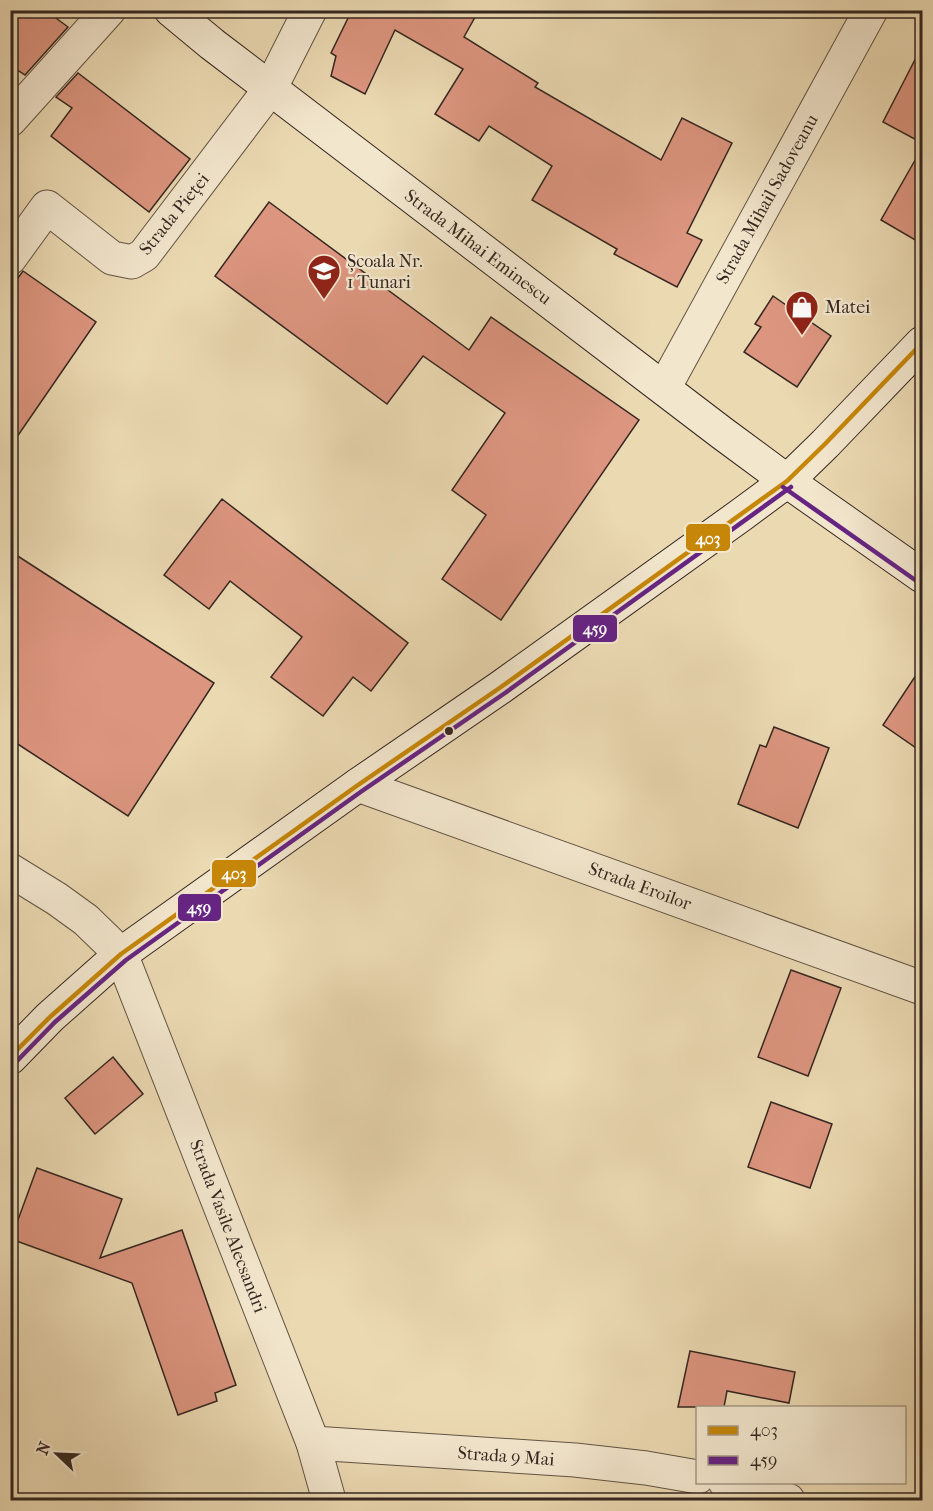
<svg xmlns="http://www.w3.org/2000/svg" width="933" height="1511" viewBox="0 0 933 1511" font-family="'IM FELL French Canon',serif">
<style>
.building{fill:#dc957f;stroke:#352720;stroke-width:1.5}
.lines{fill:none;stroke-linecap:round;stroke-linejoin:round}
.minor-casing{stroke:#625444;stroke-width:35}
.secondary-casing{stroke:#352720;stroke-width:35}
.minor{stroke:#f2e6cd;stroke-width:33}
.secondary{stroke:#f2e6cd;stroke-width:33}
.bus-1-casing{stroke:#f2e6cd;stroke-width:9}
.bus-2-casing{stroke:#f2e6cd;stroke-width:9}
.bus-1{stroke:#c68608;stroke-width:4.5}
.bus-2{stroke:#662483;stroke-width:4.5}
.bus-dot{fill:#352720;stroke:#f2e6cd;stroke-width:2}
.labels{text-anchor:middle;stroke-width:4.5;stroke-linejoin:round;paint-order:stroke}
.street-label{font-size:18px;fill:#352720;stroke:#f2e6cd}
.poi-label{font-size:18px;fill:#352720;stroke:#f2e6cd;text-anchor:start}
.line-badge{stroke:#f2e6cd;stroke-width:2}
.badge-label{font-size:16px;text-anchor:middle;font-weight:bold;fill:#fff}
</style>
<rect width="100%" height="100%" fill="#ebd9b2"/>
<filter id="stains"><feTurbulence type="fractalNoise" baseFrequency=".00333" numOctaves="4"/><feColorMatrix values="0 0 0 0 .2 0 0 0 0 .09 0 0 0 0 .02 0 0 0 .5 -.17"/></filter>
<radialGradient id="worn" r=".72"><stop offset=".6" stop-color="#630" stop-opacity="0"/><stop offset="1" stop-color="#630" stop-opacity=".3"/></radialGradient>
<!-- building -->
<g class="building">
<path d="M 10,10 L 45,10 L 68,27 L 25,75 L 10,65 Z"/>
<path d="M 352,10 L 479,10 L 464,37 L 538,83 L 535,87 L 661,160 L 682,118 L 732,143 L 687,233 L 702,240 L 677,287 L 614,254 L 617,249 L 532,200 L 552,166 L 489,126 L 479,141 L 435,114 L 463,69 L 395,30 L 365,94 L 331,76 L 336,56 L 331,53 Z"/>
<path d="M 922,46 L 922,143 L 883,122 Z"/>
<path d="M 78,73 L 190,159 L 149,212 L 51,136 L 72,108 L 56,97 Z"/>
<path d="M 922,148 L 922,244 L 881,220 Z"/>
<path d="M 269,202 L 469,350 L 491,317 L 639,420 L 501,620 L 442,579 L 486,515 L 452,490 L 505,413 L 423,356 L 387,404 L 215,276 Z"/>
<path d="M 23,271 L 96,322 L 10,447 L 10,289 Z"/>
<path d="M 773,296 L 831,336 L 797,387 L 744,352 L 761,327 L 755,324 Z"/>
<path d="M 222,499 L 408,643 L 371,691 L 353,677 L 323,716 L 271,677 L 302,637 L 230,581 L 209,609 L 164,575 Z"/>
<path d="M 10,551 L 214,683 L 128,816 L 10,739 Z"/>
<path d="M 922,666 L 922,752 L 883,725 Z"/>
<path d="M 774,727 L 829,748 L 798,828 L 738,804 L 760,745 L 766,747 Z"/>
<path d="M 791,970 L 841,988 L 808,1076 L 758,1057 Z"/>
<path d="M 113,1057 L 143,1094 L 95,1134 L 65,1098 Z"/>
<path d="M 771,1102 L 832,1124 L 810,1188 L 748,1167 Z"/>
<path d="M 37,1168 L 122,1199 L 100,1258 L 182,1230 L 236,1385 L 215,1393 L 217,1401 L 178,1415 L 132,1283 L 11,1239 Z"/>
<path d="M 690,1351 L 795,1372 L 789,1403 L 727,1391 L 724,1407 L 678,1407 Z"/>
</g>
<g class="lines">
<defs>
<g id="minor">
<path d="M 10,120 L 109,10"/>
<path d="M 10,258 L 47,207 L 112,258 L 132,262 L 144,255 L 270,89 L 310,10"/>
<path d="M 664,388 L 871,10"/>
<path d="M 358,785 L 922,988"/>
<path d="M 10,870 L 57,899 L 86,920 L 121,954 L 313,1443 L 329,1500"/>
<path d="M 313,1443 L 575,1460 L 646,1468 L 698,1477"/>
<path d="M 725,1482 L 788,1500"/>
</g>
<g id="secondary">
<path d="M 171,10 L 212,44 L 722,433 L 787,481 L 922,576"/>
<path d="M 10,1058 L 50,1017 L 121,954 L 358,785 L 501,687 L 741,515 L 787,481 L 825,444 L 922,343"/>
</g>
</defs>
<!-- minor casing -->
<use href="#minor" class="minor-casing"/>
<!-- secondary casing -->
<use href="#secondary" class="secondary-casing"/>
<!-- minor -->
<use href="#minor" class="minor"/>
<!-- secondary -->
<use href="#secondary" class="secondary"/>
<defs>
<path id="bus-1" d="M 10,1057 L 50,1017 L 121,954 L 358,785 L 501,687 L 787,481 L 825,444 L 922,343"/>
<g id="bus-2">
<path d="M 783,487 L 918,582"/>
<path d="M 15,1063 L 55,1022 L 126,960 L 362,791 L 505,693 L 791,487"/>
</g>
</defs>
<!-- bus-1 casing -->
<use href="#bus-1" class="bus-1-casing"/>
<!-- bus-2 casing -->
<use href="#bus-2" class="bus-2-casing"/>
<!-- bus-1 -->
<use href="#bus-1" class="bus-1"/>
<!-- bus-2 -->
<use href="#bus-2" class="bus-2"/>
</g>
<!-- icons -->
<defs>
<symbol id="school-pin" viewBox="-11 -11 22 30"><path d="M0 17L-7.5 6A9.5 9.5 0 1 1 7.5 6Z" fill="#8f2418" stroke="#f2e6cd"/><path d="M0-5L7-2L0 1L-7-2ZM-4 1L0 2.5L4 1V4Q0 6-4 4Z" fill="#fff"/></symbol>
<symbol id="shop-pin" viewBox="-11 -11 22 30"><path d="M0 17L-7.5 6A9.5 9.5 0 1 1 7.5 6Z" fill="#8f2418" stroke="#f2e6cd"/><path d="M-5-2.5h2.3a2.7 3.5 0 0 1 5.4 0H5L5.5 6h-11ZM-1.5-2.5h3a1.5 2.3 0 0 0-3 0Z" fill="#fff"/></symbol>
</defs>
<g fill-rule="evenodd">
<use href="#school-pin" x="305" y="252" width="38" height="52"/>
<use href="#shop-pin" x="783" y="288" width="38" height="52"/>
</g>
<!-- markers -->
<circle class="bus-dot" cx="449" cy="731" r="5"/>
<g class="labels">
<!-- street labels -->
<g class="street-label">
<text transform="translate(767 199) rotate(-61)" y="6">Strada Mihail Sadoveanu</text>
<text transform="translate(174 214) rotate(-51)" y="6">Strada Pieței</text>
<text transform="translate(478 247) rotate(37)" y="6">Strada Mihai Eminescu</text>
<text transform="translate(640 886) rotate(20)" y="6">Strada Eroilor</text>
<text transform="translate(228 1226) rotate(69)" y="6">Strada Vasile Alecsandri</text>
<text transform="translate(506 1456) rotate(4)" y="6">Strada 9 Mai</text>
</g>
<!-- poi labels -->
<g class="poi-label">
<text x="347" y="267">Școala Nr.<tspan x="347" dy="21">1 Tunari</tspan></text>
<text x="825" y="313">Matei</text>
</g>
</g>
<g class="line-badge">
<rect x="685" y="523" width="46" height="29" rx="6" fill="#c68608"/>
<rect x="572" y="614" width="46" height="29" rx="6" fill="#662483"/>
<rect x="211" y="859" width="46" height="29" rx="6" fill="#c68608"/>
<rect x="177" y="893" width="45" height="29" rx="6" fill="#662483"/>
</g>
<g class="badge-label">
<text x="708" y="544">403</text>
<text x="595" y="634">459</text>
<text x="234" y="879">403</text>
<text x="199" y="913">459</text>
</g>
<!-- margin -->
<rect width="933" height="1511" fill="none" stroke="#ebd9b2" stroke-width="36"/>
<rect x="12" y="12" width="909" height="1487" fill="none" stroke="#352720" stroke-width="3"/>
<rect x="18" y="18" width="897" height="1475" fill="none" stroke="#352720" stroke-width="1.5"/>
<!-- legend -->
<rect x="696" y="1406" width="210" height="78" fill="#f2e6cd" stroke="#a69a88" stroke-width="1.5"/>
<rect x="708" y="1426" width="30" height="9" fill="#c68608" stroke="#a69a88" stroke-width="1.5"/>
<text x="750" y="1436" font-size="18" fill="#352720">403</text>
<rect x="708" y="1456" width="30" height="9" fill="#662483" stroke="#a69a88" stroke-width="1.5"/>
<text x="750" y="1466" font-size="18" fill="#352720">459</text>
<!-- north arrow -->
<g transform="translate(57 1454) rotate(293)" stroke="#f2e6cd" stroke-width="4.5" paint-order="stroke">
<path d="M0-4.5L10 22L0 15L-10 22Z" fill="#352720"/>
<text y="-9" font-size="16" font-weight="bold" text-anchor="middle" fill="#352720">N</text>
</g>
<rect width="100%" height="100%" filter="url(#stains)"/>
<rect width="100%" height="100%" fill="url(#worn)"/>
</svg>
